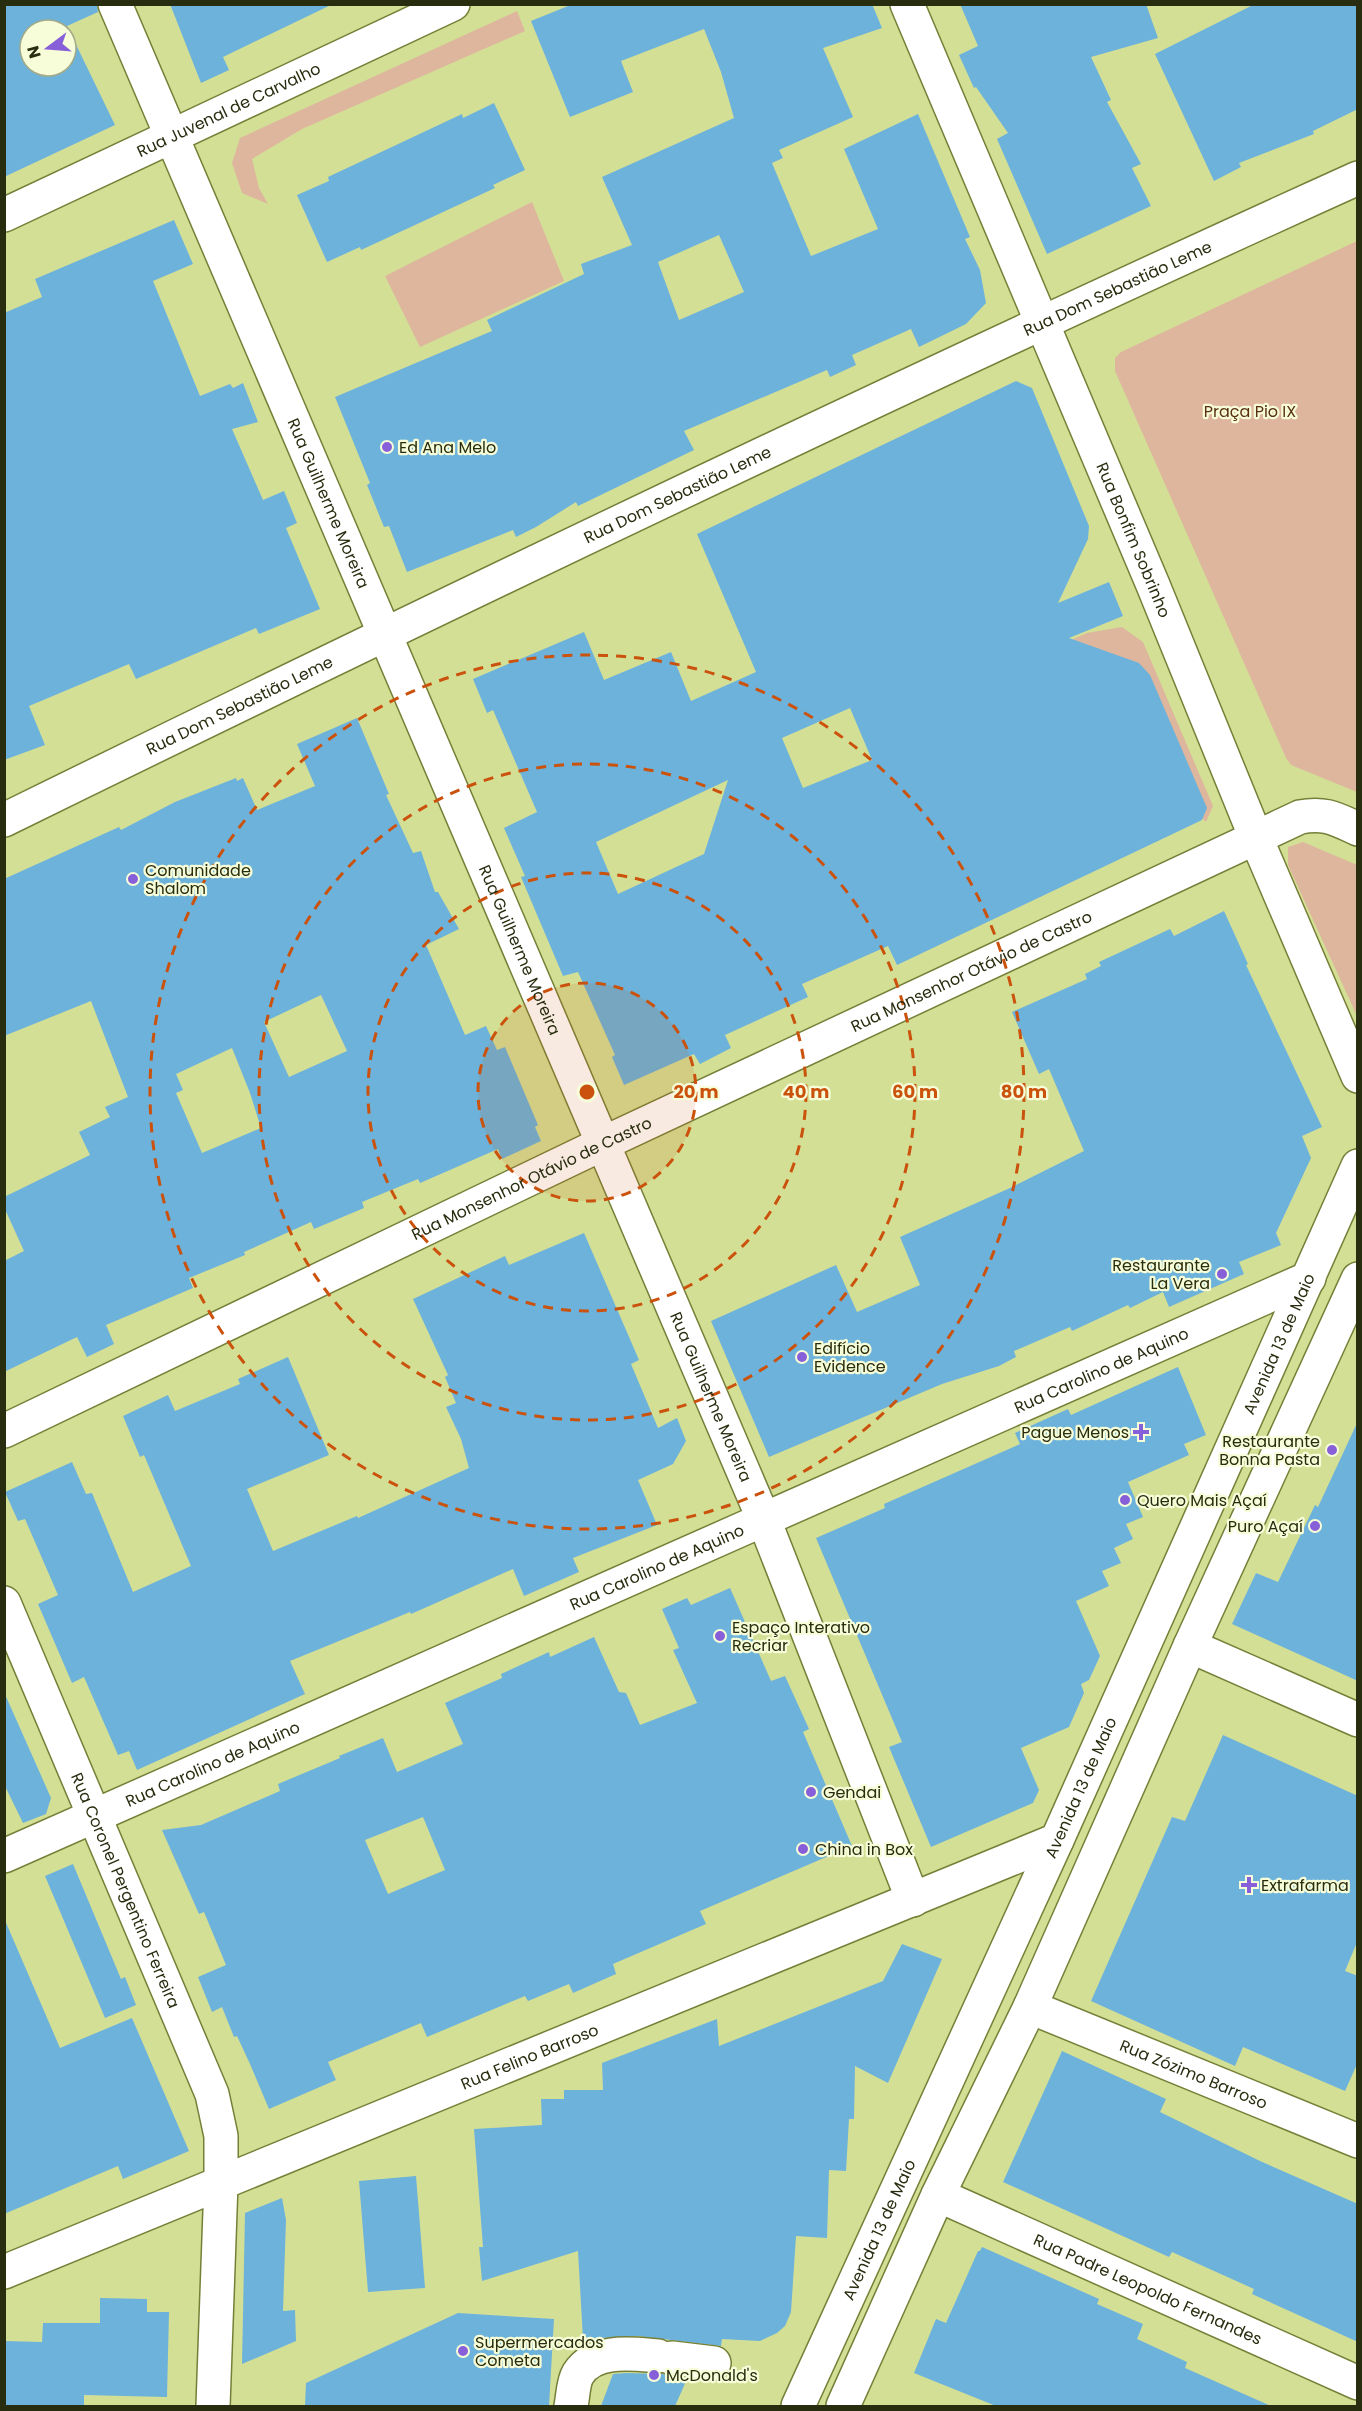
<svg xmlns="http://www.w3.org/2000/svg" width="1362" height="2411" viewBox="0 0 1362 2411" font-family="Poppins,sans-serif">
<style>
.green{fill:#ddb69d}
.building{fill:#6cb2db;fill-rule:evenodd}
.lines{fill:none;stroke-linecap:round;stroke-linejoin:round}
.minor-casing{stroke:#767f37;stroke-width:36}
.major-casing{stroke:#767f37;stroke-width:36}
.minor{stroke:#fff;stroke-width:33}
.major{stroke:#fff;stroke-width:33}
.ring{fill:none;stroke:#cb520c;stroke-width:3;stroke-dasharray:10 8}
.poi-dot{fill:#875fd9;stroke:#f6fdd8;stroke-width:2}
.labels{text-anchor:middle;stroke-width:4.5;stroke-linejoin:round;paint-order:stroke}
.street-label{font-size:16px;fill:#292d0f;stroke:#f6fdd8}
.park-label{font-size:16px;fill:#593111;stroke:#f6fdd8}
.poi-label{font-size:16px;fill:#292d0f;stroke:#f6fdd8;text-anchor:start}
.centre{fill:#cb520c;stroke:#f6fdd8;stroke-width:3}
.ring-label{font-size:18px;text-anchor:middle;font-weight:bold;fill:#cb520c;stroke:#f6fdd8;stroke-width:4.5;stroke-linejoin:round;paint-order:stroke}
</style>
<rect width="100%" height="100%" fill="#d4df96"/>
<!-- green -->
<g class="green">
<path d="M 517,11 L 525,31 L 302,129 L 252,159 L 259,188 L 268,204 L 242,193 L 232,163 L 240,138 Z"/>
<path d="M 532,202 L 564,281 L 420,347 L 385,276 Z"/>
<path d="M 1357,241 L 1357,792 L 1291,765 L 1286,758 L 1115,371 L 1115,358 L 1121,352 Z"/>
<path d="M 1122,627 L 1143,642 L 1213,806 L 1206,822 L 1168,783 L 1007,668 L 1087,633 Z"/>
<path d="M 1303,842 L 1357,865 L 1357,1016 L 1288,865 L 1288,847 Z"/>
</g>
<!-- building -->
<g class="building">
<path d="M 4,4 L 97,4 L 98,12 L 67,26 L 115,125 L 4,177 ZM 30,30 L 66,30 L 66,66 L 30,66 Z"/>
<path d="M 170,4 L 333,4 L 223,57 L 229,70 L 201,83 Z"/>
<path d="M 573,4 L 872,4 L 882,28 L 823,48 L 853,117 L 779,150 L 783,158 L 772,163 L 811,256 L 878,229 L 844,149 L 918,114 L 970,237 L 965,239 L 980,270 L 986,303 L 966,324 L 919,347 L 911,329 L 852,355 L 856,365 L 830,377 L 827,370 L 684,431 L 694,450 L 578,506 L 576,502 L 536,527 L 516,537 L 513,530 L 407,572 L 389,526 L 384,527 L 367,485 L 370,483 L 335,397 L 492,331 L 487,320 L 584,274 L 581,264 L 632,245 L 602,177 L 734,118 L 721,72 L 704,29 L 621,61 L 633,92 L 570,117 L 531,21 ZM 719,235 L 744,292 L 679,320 L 658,262 Z"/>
<path d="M 960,4 L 1146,4 L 1158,38 L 1091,57 L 1111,100 L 1107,102 L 1141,164 L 1132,168 L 1151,206 L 1047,254 L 997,139 L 1008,133 L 976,87 L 974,88 L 959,55 L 978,46 Z"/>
<path d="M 1255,4 L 1358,4 L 1358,109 L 1313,131 L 1314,134 L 1239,163 L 1241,167 L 1214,181 L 1155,54 Z"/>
<path d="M 494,103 L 525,170 L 493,185 L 495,188 L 361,250 L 360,247 L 327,262 L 297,195 L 329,181 L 328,177 L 462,114 L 463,118 Z"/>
<path d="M 174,220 L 193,264 L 153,281 L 200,396 L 230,384 L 233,388 L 243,383 L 258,422 L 232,429 L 263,500 L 284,491 L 297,523 L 286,528 L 320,609 L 259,634 L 256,628 L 136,679 L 129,664 L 29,706 L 45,745 L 4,760 L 4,313 L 42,297 L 35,279 Z"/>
<path d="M 1016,381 L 1032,388 L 1089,526 L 1088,539 L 1058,603 L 1109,582 L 1123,616 L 1069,638 L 1139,663 L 1150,675 L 1207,808 L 1202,820 L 897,965 L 888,946 L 802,984 L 808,997 L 725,1035 L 731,1048 L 700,1064 L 694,1054 L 624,1085 L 612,1057 L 615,1055 L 578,972 L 563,976 L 521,877 L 525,876 L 504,828 L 537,812 L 493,710 L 487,713 L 473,679 L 584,632 L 604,680 L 671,652 L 691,701 L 756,672 L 697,534 ZM 850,708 L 872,760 L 803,788 L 782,738 ZM 728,780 L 704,854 L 618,894 L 596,842 Z"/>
<path d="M 357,718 L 389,794 L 386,795 L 413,853 L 421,851 L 435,892 L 438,892 L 459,929 L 426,945 L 465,1035 L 486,1026 L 497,1050 L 505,1047 L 538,1125 L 535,1127 L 541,1141 L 502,1159 L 498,1149 L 420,1183 L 418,1179 L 362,1202 L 364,1208 L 314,1229 L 311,1222 L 244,1252 L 245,1255 L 189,1278 L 193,1288 L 106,1325 L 114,1344 L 87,1357 L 77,1337 L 4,1372 L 4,1261 L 24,1251 L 4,1207 L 4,1197 L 90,1155 L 79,1132 L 110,1117 L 105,1107 L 128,1097 L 91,1001 L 4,1036 L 4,879 L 119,827 L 121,830 L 175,802 L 236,778 L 237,781 L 243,778 L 257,810 L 315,786 L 297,744 ZM 321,995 L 347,1051 L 289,1077 L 264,1022 ZM 232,1048 L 250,1093 L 261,1128 L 202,1153 L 176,1093 L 183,1090 L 176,1074 Z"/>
<path d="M 1224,911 L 1248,964 L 1246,965 L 1322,1127 L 1302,1136 L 1311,1158 L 1276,1233 L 1281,1245 L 1239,1262 L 1244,1274 L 1169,1307 L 1163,1292 L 1130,1308 L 1128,1305 L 1072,1331 L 1070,1327 L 1014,1351 L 1016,1357 L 999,1366 L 942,1384 L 769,1457 L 711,1321 L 836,1265 L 857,1312 L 920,1285 L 900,1237 L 1010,1188 L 1084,1151 L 1049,1069 L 1039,1074 L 1012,1012 L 1087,979 L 1085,974 L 1101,966 L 1099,962 L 1170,929 L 1174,936 Z"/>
<path d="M 584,1233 L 639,1360 L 631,1364 L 658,1428 L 677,1418 L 686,1441 L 673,1464 L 638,1480 L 657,1525 L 573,1558 L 579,1572 L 524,1596 L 513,1569 L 411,1614 L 410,1612 L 290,1661 L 305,1694 L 137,1770 L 129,1751 L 118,1755 L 84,1677 L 72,1683 L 38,1604 L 58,1595 L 25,1519 L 18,1521 L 5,1492 L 72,1462 L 86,1494 L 92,1493 L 133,1592 L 191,1566 L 144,1455 L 140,1457 L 123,1416 L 168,1395 L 175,1411 L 240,1384 L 238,1379 L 288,1357 L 329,1455 L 247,1489 L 273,1551 L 357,1516 L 358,1518 L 469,1468 L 461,1439 L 446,1407 L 456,1403 L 445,1377 L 448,1375 L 413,1299 L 505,1256 L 509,1265 Z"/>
<path d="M 1178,1367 L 1206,1435 L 1184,1444 L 1189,1455 L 1128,1482 L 1143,1517 L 1126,1524 L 1133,1539 L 1114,1548 L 1121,1563 L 1102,1571 L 1109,1586 L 1076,1601 L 1100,1656 L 1089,1680 L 1081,1684 L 1084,1693 L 1069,1727 L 1021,1748 L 1039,1790 L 1033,1803 L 931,1847 L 889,1747 L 902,1742 L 816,1538 L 885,1508 L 884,1504 L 1020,1444 L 1015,1433 L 1068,1409 L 1071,1415 Z"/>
<path d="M 1358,1421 L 1358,1681 L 1232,1624 L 1256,1573 L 1278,1582 L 1315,1505 L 1318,1507 Z"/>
<path d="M 730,1588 L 771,1681 L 785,1676 L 809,1729 L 803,1732 L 852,1846 L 700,1911 L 706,1924 L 613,1964 L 616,1974 L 573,1993 L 569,1984 L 528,2001 L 525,1996 L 427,2037 L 421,2023 L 328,2062 L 336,2080 L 269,2109 L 250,2064 L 237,2036 L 234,2037 L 222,2007 L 212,2012 L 198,1977 L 226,1965 L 204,1912 L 199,1914 L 162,1830 L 201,1825 L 280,1791 L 278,1784 L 340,1758 L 339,1756 L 383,1738 L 397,1772 L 463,1744 L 445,1703 L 502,1678 L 501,1674 L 549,1652 L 550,1657 L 594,1637 L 619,1692 L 626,1693 L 640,1725 L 697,1703 L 673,1650 L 679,1648 L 662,1609 L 687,1598 L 691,1605 ZM 423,1817 L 445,1870 L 388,1894 L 365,1840 Z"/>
<path d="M 4,1692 L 51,1798 L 46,1814 L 23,1823 L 4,1784 Z"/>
<path d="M 1223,1735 L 1358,1796 L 1358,1940 L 1345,1971 L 1358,1976 L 1358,2062 L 1345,2091 L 1243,2047 L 1235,2066 L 1091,2001 L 1172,1817 L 1185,1821 Z"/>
<path d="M 73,1864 L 121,1979 L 125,1977 L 136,2005 L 105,2018 L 45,1876 Z"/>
<path d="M 4,1918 L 60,2048 L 132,2018 L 189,2151 L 123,2179 L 118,2166 L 4,2214 Z"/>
<path d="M 902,1944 L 942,1959 L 888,2083 L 855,2066 L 854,2119 L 849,2119 L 846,2171 L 829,2170 L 827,2238 L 796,2236 L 791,2312 L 785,2326 L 777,2333 L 760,2341 L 722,2339 L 721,2346 L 638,2336 L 583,2339 L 578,2251 L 482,2281 L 479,2247 L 483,2247 L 474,2129 L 542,2125 L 541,2099 L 564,2099 L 564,2090 L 603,2090 L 602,2063 L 717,2019 L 719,2046 L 883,1981 Z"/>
<path d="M 1062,2051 L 1166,2099 L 1160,2112 L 1260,2161 L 1358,2204 L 1358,2342 L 1252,2294 L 1254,2289 L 1172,2252 L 1169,2257 L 1003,2182 Z"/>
<path d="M 416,2176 L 425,2288 L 368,2292 L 359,2181 Z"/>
<path d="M 282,2198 L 286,2220 L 283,2311 L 295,2310 L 296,2341 L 242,2364 L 245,2213 Z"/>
<path d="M 982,2247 L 1099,2299 L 1097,2304 L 1143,2324 L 1137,2339 L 1187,2362 L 1185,2368 L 1271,2406 L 996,2406 L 914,2373 L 936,2319 L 946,2323 L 978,2251 L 980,2251 Z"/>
<path d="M 100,2298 L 147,2299 L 147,2312 L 169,2312 L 167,2397 L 84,2395 L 84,2406 L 4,2406 L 4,2341 L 42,2342 L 43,2323 L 100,2323 Z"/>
<path d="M 458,2313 L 554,2319 L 549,2406 L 305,2406 L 306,2383 Z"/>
<path d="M 626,2373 L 662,2374 L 687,2379 L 675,2406 L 601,2406 L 613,2374 Z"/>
</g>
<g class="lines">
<defs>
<g id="minor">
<path id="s1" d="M 115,4 L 764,1520 L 913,1900"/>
<path id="s2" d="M 907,4 L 1153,585 L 1256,838 L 1358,1076"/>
<path id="s3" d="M 4,215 L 453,4"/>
<path id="s4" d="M 4,820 C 452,600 903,384 1358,178"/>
<path id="s5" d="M 4,1431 L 602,1144 L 1300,817 C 1325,812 1336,819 1358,829"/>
<path id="s6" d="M 4,1603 L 212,2094 L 221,2136 L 221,2183 L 213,2406"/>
<path d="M 1190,1646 L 1358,1720"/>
<path id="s7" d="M 4,1856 L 1309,1278"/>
<path id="s8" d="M 1030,2007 L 1358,2141"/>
<path id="s9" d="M 938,2195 L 1358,2383"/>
<path id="s10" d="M 4,2272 L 1057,1840"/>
<path d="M 672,2358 L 714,2363"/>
<path d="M 571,2406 C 573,2397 573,2382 578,2374 C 594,2348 633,2354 658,2356"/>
</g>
<g id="major">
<path id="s11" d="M 798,2406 L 1057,1840 L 1358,1166"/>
<path d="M 843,2406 L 938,2195 L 1030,2007 L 1190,1646 L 1358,1279"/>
</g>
</defs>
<!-- minor casing -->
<use href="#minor" class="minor-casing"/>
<!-- major casing -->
<use href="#major" class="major-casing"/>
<!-- minor -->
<use href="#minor" class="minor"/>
<!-- major -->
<use href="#major" class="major"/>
</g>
<!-- distance rings -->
<circle cx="587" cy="1092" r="109" fill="#cb520c" fill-opacity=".12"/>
<g class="ring">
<circle cx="587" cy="1092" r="109"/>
<circle cx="587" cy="1092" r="219"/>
<circle cx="587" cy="1092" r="328"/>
<circle cx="587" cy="1092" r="437"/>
</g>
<!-- markers -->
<g class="poi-dot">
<circle cx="387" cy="447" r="6"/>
<circle cx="133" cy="879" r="6"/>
<circle cx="1222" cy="1274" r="6"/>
<circle cx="802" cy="1357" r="6"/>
<path d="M1138 1423h6v6h6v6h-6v6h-6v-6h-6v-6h6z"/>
<circle cx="1332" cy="1450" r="6"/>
<circle cx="1125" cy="1500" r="6"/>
<circle cx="1315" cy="1526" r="6"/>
<circle cx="720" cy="1636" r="6"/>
<circle cx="811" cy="1792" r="6"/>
<circle cx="803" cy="1849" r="6"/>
<path d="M1246 1876h6v6h6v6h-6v6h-6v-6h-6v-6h6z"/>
<circle cx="463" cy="2351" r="6"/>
<circle cx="654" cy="2375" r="6"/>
</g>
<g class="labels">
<!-- street labels -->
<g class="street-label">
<text dy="6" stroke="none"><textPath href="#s3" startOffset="248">Rua Juvenal de Carvalho</textPath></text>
<text dy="6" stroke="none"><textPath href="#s4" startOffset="1234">Rua Dom Sebastião Leme</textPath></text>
<text dy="6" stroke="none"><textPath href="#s4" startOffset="748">Rua Dom Sebastião Leme</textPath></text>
<text dy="6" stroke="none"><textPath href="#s1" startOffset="543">Rua Guilherme Moreira</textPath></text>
<text dy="6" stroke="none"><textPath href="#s2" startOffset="582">Rua Bonfim Sobrinho</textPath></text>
<text dy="6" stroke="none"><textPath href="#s4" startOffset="262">Rua Dom Sebastião Leme</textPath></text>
<text dy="6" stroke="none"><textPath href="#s1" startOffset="1029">Rua Guilherme Moreira</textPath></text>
<text dy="6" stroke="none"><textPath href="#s5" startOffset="1071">Rua Monsenhor Otávio de Castro</textPath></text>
<text dy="6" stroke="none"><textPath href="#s5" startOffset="585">Rua Monsenhor Otávio de Castro</textPath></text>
<text dy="6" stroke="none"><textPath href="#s11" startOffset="1166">Avenida 13 de Maio</textPath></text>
<text dy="6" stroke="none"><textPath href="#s7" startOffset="1200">Rua Carolino de Aquino</textPath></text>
<text dy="6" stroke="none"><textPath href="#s1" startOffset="1515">Rua Guilherme Moreira</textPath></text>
<text dy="6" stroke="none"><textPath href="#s7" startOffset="714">Rua Carolino de Aquino</textPath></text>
<text dy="6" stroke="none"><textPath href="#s7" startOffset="228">Rua Carolino de Aquino</textPath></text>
<text dy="6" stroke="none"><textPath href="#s11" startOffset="680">Avenida 13 de Maio</textPath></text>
<text dy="6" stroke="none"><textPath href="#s6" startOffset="312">Rua Coronel Pergentino Ferreira</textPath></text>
<text dy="6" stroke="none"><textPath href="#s10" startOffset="568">Rua Felino Barroso</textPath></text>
<text dy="6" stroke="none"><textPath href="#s8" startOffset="177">Rua Zózimo Barroso</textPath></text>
<text dy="6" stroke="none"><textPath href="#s11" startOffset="194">Avenida 13 de Maio</textPath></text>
<text dy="6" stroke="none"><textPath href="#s9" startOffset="230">Rua Padre Leopoldo Fernandes</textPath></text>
</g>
<!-- park labels -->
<g class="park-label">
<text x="1250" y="417">Praça Pio IX</text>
</g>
<!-- poi labels -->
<g class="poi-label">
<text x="399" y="453">Ed Ana Melo</text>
<text x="145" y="876">Comunidade<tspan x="145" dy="18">Shalom</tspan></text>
<text x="1210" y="1271" text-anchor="end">Restaurante<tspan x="1210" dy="18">La Vera</tspan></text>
<text x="814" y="1354">Edifício<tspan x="814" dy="18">Evidence</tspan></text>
<text x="1129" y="1438" text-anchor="end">Pague Menos</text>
<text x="1320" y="1447" text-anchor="end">Restaurante<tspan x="1320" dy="18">Bonna Pasta</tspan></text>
<text x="1137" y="1506">Quero Mais Açaí</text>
<text x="1303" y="1532" text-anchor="end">Puro Açaí</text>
<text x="732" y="1633">Espaço Interativo<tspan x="732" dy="18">Recriar</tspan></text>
<text x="823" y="1798">Gendai</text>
<text x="815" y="1855">China in Box</text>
<text x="1261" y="1891">Extrafarma</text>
<text x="475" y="2348">Supermercados<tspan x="475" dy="18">Cometa</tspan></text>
<text x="666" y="2381">McDonald's</text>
</g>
</g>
<circle cx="587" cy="1092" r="9" class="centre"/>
<g class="ring-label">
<text x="696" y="1098">20 m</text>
<text x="806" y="1098">40 m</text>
<text x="915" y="1098">60 m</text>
<text x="1024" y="1098">80 m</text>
</g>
<!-- border -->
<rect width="1362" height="2411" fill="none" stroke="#292d0f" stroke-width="12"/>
<!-- north arrow -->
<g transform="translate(48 48) rotate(254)"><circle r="28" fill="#f6fdd8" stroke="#a4aa88" stroke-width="1.5"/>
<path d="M0-4.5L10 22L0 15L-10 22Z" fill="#875fd9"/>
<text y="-9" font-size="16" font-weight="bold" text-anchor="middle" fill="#292d0f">N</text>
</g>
</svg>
